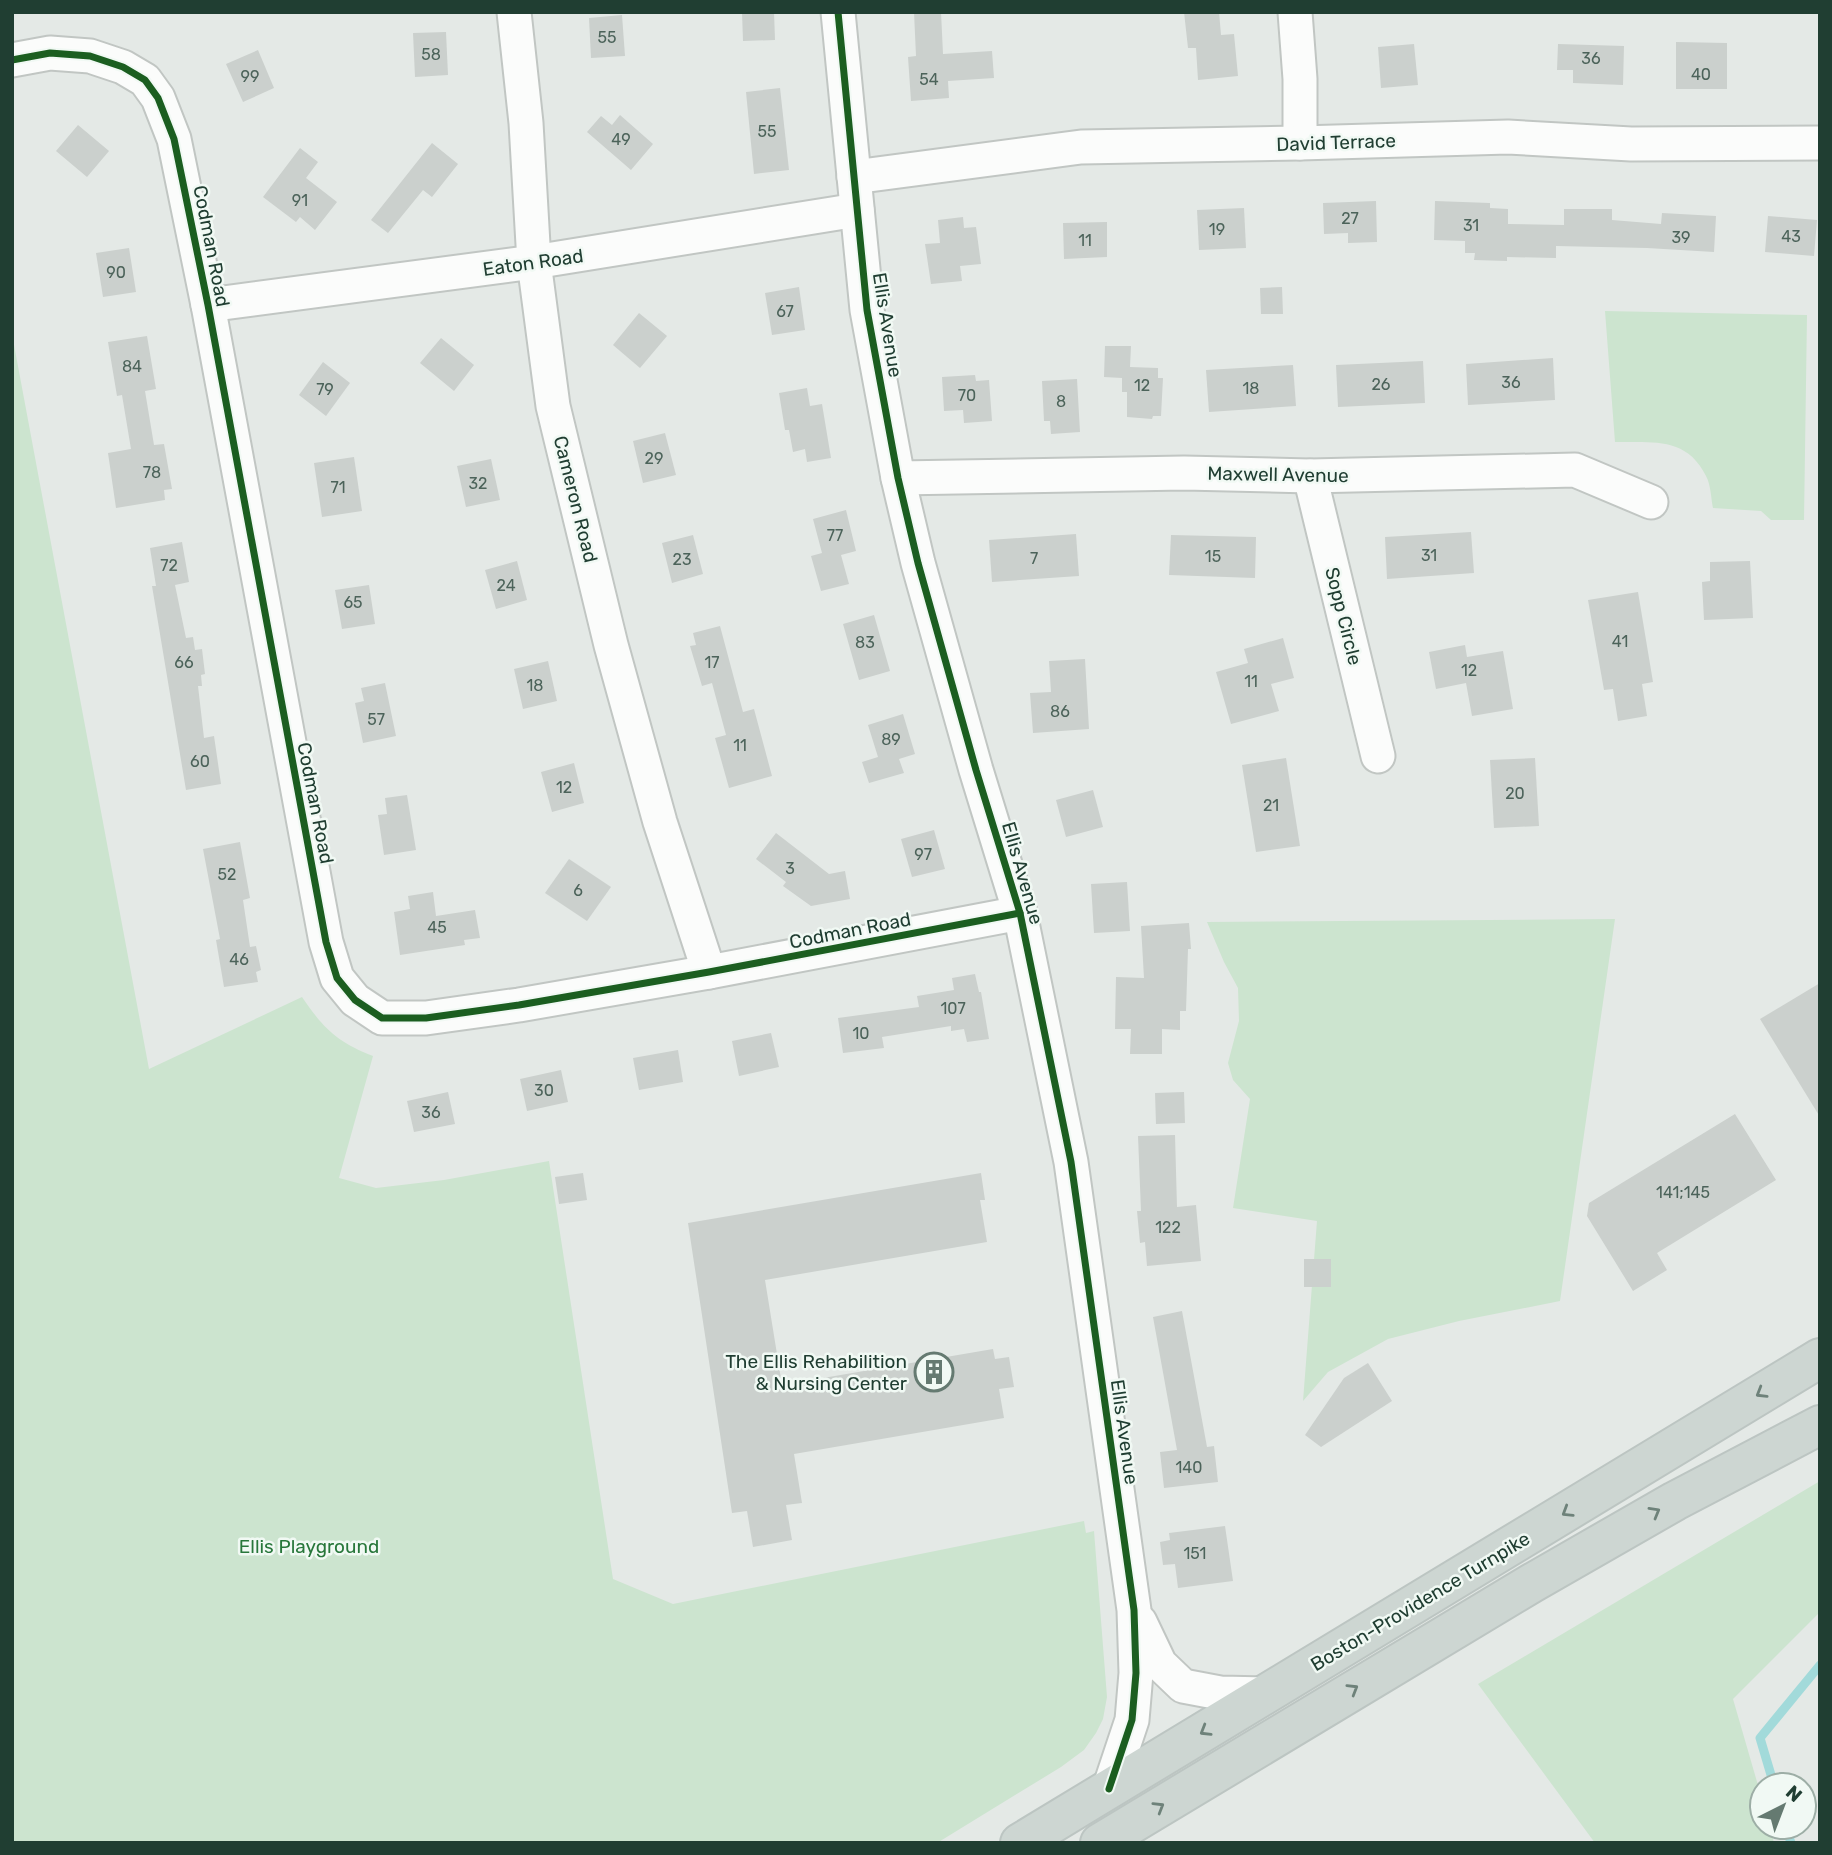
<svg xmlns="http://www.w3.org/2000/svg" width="1832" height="1855" viewBox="0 0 1832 1855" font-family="Rubik,sans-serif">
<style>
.green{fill:#cce4cf}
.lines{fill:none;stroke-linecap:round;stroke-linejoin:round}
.stream{stroke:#a2dada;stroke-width:9}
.building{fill:#cbd0cd}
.street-casing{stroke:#c1c6c3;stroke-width:37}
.primary-casing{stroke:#bcc5c2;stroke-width:42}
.street{stroke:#fbfcfb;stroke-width:33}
.primary{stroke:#cdd6d2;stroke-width:38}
.cycleway-casing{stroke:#f1f9f4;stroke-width:11}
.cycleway{stroke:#1b5e20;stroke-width:7}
.oneway{stroke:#6e827a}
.labels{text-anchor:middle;stroke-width:5;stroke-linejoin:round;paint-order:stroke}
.number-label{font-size:16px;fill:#4c635a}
.street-label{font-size:19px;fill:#203e32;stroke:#f1f9f4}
.poi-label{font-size:19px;fill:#203e32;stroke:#f1f9f4;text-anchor:end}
.park-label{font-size:19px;fill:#28773b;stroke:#f1f9f4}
</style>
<rect width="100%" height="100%" fill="#e4e9e6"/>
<!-- green -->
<g class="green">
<path d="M 1605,311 L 1807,315 L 1804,520 L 1771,520 L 1761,511 L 1713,508 C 1711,499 1711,485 1706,476 C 1686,436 1652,443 1615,442 Z"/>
<path d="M 12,334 L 149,1069 L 302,997 C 323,1028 337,1042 373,1056 L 339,1178 L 376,1188 L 444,1180 L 549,1161 L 613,1579 L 673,1604 L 1084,1521 L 1086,1533 L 1094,1531 L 1107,1697 L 1103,1719 L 1096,1733 L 1084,1750 L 1061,1767 L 937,1843 L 12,1843 Z"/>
<path d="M 1615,919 L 1560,1301 L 1459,1321 L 1388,1339 L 1328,1372 L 1303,1401 L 1317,1221 L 1233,1208 L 1250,1099 L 1233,1080 L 1228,1063 L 1239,1021 L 1238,988 L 1224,962 L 1207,922 Z"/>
<path d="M 1820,1481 L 1820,1612 L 1733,1699 L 1762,1799 L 1762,1827 L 1770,1827 L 1774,1843 L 1595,1843 L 1478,1684 Z"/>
</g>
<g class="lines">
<!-- stream -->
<g class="stream">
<path d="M 1774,1785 L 1760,1738 L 1820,1665"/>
<path d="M 1786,1827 L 1791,1843"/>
</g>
</g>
<!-- building -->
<g class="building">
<path d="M 742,12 L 774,12 L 775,40 L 743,41 Z"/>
<path d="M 914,12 L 941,12 L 943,54 L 992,51 L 994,78 L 948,81 L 949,98 L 911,101 L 908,57 L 916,56 Z"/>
<path d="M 1184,12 L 1219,12 L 1221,35 L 1234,34 L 1238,76 L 1198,80 L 1196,48 L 1188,48 Z"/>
<path d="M 622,15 L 625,56 L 591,58 L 589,18 Z"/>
<path d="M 446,32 L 448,75 L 415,77 L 413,33 Z"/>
<path d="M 1676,42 L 1727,43 L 1727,89 L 1676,89 Z"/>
<path d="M 1414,44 L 1418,85 L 1381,88 L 1378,47 Z"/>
<path d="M 1558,44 L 1624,46 L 1623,85 L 1573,83 L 1573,70 L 1557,70 Z"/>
<path d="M 258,50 L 274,88 L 243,102 L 226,64 Z"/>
<path d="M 780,88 L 789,170 L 754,174 L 746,92 Z"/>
<path d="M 620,115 L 653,144 L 631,170 L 587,132 L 601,116 L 612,125 Z"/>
<path d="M 78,125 L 109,151 L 87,177 L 56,151 Z"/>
<path d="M 432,143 L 458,164 L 432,197 L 423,190 L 388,233 L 371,220 Z"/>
<path d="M 300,148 L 318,162 L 306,178 L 337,202 L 315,230 L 300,217 L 296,222 L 263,197 Z"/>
<path d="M 1376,201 L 1377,242 L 1348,243 L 1348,233 L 1324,234 L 1323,203 Z"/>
<path d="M 1435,201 L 1490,203 L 1490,208 L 1508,209 L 1508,224 L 1564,225 L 1564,209 L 1612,209 L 1612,220 L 1661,224 L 1662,213 L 1716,216 L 1714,252 L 1647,248 L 1556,246 L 1556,258 L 1507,257 L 1507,261 L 1474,260 L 1475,253 L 1465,253 L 1465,241 L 1434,240 Z"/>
<path d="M 1244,208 L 1246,248 L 1199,250 L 1197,210 Z"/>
<path d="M 1768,216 L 1817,220 L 1814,256 L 1765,252 Z"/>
<path d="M 963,217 L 964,228 L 976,227 L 981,264 L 960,266 L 962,281 L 931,284 L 925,244 L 940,243 L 938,220 Z"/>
<path d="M 1107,222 L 1107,257 L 1064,259 L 1063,223 Z"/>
<path d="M 129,248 L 136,292 L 103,297 L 96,253 Z"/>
<path d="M 799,287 L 805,330 L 772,335 L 765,293 Z"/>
<path d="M 1282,287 L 1283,314 L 1261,314 L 1260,288 Z"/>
<path d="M 639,313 L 667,336 L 640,368 L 613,345 Z"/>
<path d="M 147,336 L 156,389 L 145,391 L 154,445 L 164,444 L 172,489 L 164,490 L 165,500 L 116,508 L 108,453 L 131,449 L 122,395 L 117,396 L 108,342 Z"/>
<path d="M 441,338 L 474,365 L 454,391 L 420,363 Z"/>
<path d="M 1105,346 L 1131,346 L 1130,367 L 1158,368 L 1158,378 L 1163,378 L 1161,416 L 1153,416 L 1152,419 L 1127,417 L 1127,392 L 1122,392 L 1122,378 L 1104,377 Z"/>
<path d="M 1553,358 L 1555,400 L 1468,405 L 1466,364 Z"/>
<path d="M 1423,361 L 1425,403 L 1338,407 L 1336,365 Z"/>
<path d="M 323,362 L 350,383 L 326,416 L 299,395 Z"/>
<path d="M 1293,365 L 1296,406 L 1209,412 L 1206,370 Z"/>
<path d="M 975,375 L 976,381 L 989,380 L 992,421 L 964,423 L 963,410 L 944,411 L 942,377 Z"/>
<path d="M 1077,379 L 1080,432 L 1051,434 L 1050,421 L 1044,421 L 1042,381 Z"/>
<path d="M 807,388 L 810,406 L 822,404 L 831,458 L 807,462 L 805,449 L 793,452 L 789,430 L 785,430 L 779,393 Z"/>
<path d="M 665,433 L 676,475 L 643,483 L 633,441 Z"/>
<path d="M 354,457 L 362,511 L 322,517 L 314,463 Z"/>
<path d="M 491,459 L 500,500 L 466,507 L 457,466 Z"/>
<path d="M 846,510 L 856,551 L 841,555 L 849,584 L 821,591 L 811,556 L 822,553 L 813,519 Z"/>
<path d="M 1471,532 L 1474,573 L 1387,579 L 1385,537 Z"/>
<path d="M 1076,534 L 1079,576 L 992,582 L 989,540 Z"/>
<path d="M 693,535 L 703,574 L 672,583 L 662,543 Z"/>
<path d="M 1171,535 L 1256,537 L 1255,578 L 1169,575 Z"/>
<path d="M 182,542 L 189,582 L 175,585 L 186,638 L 193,637 L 195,650 L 202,649 L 205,674 L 201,675 L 202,686 L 198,686 L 204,738 L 214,736 L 221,784 L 186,790 L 152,586 L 156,586 L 150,548 Z"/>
<path d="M 517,561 L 527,600 L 496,609 L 485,570 Z"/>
<path d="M 1750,561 L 1753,618 L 1704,620 L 1702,582 L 1710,581 L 1710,562 Z"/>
<path d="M 369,585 L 375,624 L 342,629 L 335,590 Z"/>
<path d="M 1638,592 L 1653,682 L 1642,684 L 1647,716 L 1618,721 L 1613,689 L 1604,690 L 1588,600 Z"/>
<path d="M 874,615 L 890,671 L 859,680 L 843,624 Z"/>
<path d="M 720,626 L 743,712 L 754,709 L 772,776 L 729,788 L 715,738 L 726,735 L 712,683 L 702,686 L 690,646 L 696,645 L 693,633 Z"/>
<path d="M 1283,638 L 1294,678 L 1271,684 L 1279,711 L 1231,724 L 1216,672 L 1248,663 L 1244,649 Z"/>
<path d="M 1465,645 L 1467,657 L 1503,651 L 1513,709 L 1472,716 L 1466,683 L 1436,689 L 1429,652 Z"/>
<path d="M 1085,659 L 1089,729 L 1033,733 L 1030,693 L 1051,692 L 1049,661 Z"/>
<path d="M 548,661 L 557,701 L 523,709 L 514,669 Z"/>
<path d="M 385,683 L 396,736 L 363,743 L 355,703 L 364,701 L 361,688 Z"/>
<path d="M 903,714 L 915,754 L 899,759 L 904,773 L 869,783 L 862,762 L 878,757 L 868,725 Z"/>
<path d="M 1286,758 L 1300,846 L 1256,852 L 1242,765 Z"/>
<path d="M 1535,758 L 1539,826 L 1494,828 L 1490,760 Z"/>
<path d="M 574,763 L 584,803 L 552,812 L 541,772 Z"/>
<path d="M 1093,790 L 1103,827 L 1066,837 L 1056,800 Z"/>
<path d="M 407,795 L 416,850 L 384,855 L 378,815 L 387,814 L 385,798 Z"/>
<path d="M 934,830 L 945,869 L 912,877 L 901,839 Z"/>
<path d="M 776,833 L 829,874 L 845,871 L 850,899 L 811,906 L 783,886 L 786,882 L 756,859 Z"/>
<path d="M 240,842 L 250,898 L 243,900 L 250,947 L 256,946 L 261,970 L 256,972 L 258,982 L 224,987 L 216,940 L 220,939 L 203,849 Z"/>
<path d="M 569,859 L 611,887 L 587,921 L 545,893 Z"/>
<path d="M 1127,882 L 1130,931 L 1094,933 L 1091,884 Z"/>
<path d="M 433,892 L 436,916 L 475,910 L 480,938 L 464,940 L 465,945 L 400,955 L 394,912 L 410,909 L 408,896 Z"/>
<path d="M 1189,923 L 1191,949 L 1188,949 L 1186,1011 L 1180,1011 L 1180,1030 L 1162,1029 L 1162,1054 L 1130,1054 L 1131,1029 L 1115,1029 L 1116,977 L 1144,978 L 1141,926 Z"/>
<path d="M 975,974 L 979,992 L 981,992 L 989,1039 L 967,1042 L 964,1029 L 951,1031 L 951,1026 L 882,1037 L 884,1048 L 843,1053 L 838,1018 L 919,1007 L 917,996 L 954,990 L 952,978 Z"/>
<path d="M 1820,983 L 1820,1117 L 1760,1019 Z"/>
<path d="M 771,1033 L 779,1067 L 739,1076 L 732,1041 Z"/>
<path d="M 678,1050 L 683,1082 L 639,1090 L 633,1058 Z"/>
<path d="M 561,1070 L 568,1102 L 527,1111 L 520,1079 Z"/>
<path d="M 448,1092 L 455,1124 L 414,1132 L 407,1101 Z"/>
<path d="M 1184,1092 L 1185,1123 L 1156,1124 L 1155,1093 Z"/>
<path d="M 1735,1114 L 1776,1180 L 1657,1253 L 1667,1270 L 1633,1291 L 1587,1216 L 1589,1203 Z"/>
<path d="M 1175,1135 L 1177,1207 L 1196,1205 L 1201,1261 L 1147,1266 L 1145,1242 L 1140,1243 L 1137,1211 L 1141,1211 L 1138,1136 Z"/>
<path d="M 583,1173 L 587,1200 L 559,1204 L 555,1177 Z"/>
<path d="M 981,1173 L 985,1200 L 980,1200 L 987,1242 L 765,1280 L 782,1385 L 993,1349 L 995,1359 L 1009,1357 L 1014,1387 L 999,1389 L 1004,1418 L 794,1454 L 802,1503 L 786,1505 L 792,1540 L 753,1547 L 747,1511 L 732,1513 L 688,1223 Z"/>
<rect x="1304" y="1259" width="27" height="28"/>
<path d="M 1182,1311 L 1207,1447 L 1214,1446 L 1218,1482 L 1164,1488 L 1160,1452 L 1177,1450 L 1153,1317 Z"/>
<path d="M 1368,1363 L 1392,1401 L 1321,1447 L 1305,1435 L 1344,1378 Z"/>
<path d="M 1225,1526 L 1233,1581 L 1178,1588 L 1175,1564 L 1163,1565 L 1160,1542 L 1170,1540 L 1169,1533 Z"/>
</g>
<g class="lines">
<defs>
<g id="street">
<path d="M 514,12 L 526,123 L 534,262 L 553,406 L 611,645 L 660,822 L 709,972"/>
<path d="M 838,12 L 867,310 L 898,478 L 918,563 L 976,770 L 1020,913 L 1071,1162 L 1134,1610 L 1136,1673 L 1132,1720 L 1109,1789"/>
<path d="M 1295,12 L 1300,79 L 1300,143"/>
<path d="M 12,60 L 50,53 L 90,56 L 123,67 L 145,80 L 158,98 L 174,139 L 208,305 L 326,942 L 337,978 L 355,1000 L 382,1018 L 426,1018 L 519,1005 L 709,972 L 1020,913"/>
<path d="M 854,177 L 1081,147 L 1300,143 L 1508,137 L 1631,144 L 1820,143"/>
<path d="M 208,305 L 534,262 L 857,210"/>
<path d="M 1310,476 L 1378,756"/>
<path d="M 898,478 L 1184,473 L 1310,476 L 1575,470 L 1651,502"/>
<path d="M 1140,1622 L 1160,1664 L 1183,1686 L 1220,1693 L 1267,1694"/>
</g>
<g id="primary">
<path d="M 1020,1843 L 1820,1358"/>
<path d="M 1100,1843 L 1532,1583 L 1675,1501 L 1820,1425"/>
</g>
</defs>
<!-- street casing -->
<use href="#street" class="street-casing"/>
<!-- primary casing -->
<use href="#primary" class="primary-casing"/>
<!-- street -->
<use href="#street" class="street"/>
<!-- primary -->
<use href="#primary" class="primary"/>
<defs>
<g id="cycleway">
<path d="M 838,12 L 867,310 L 898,478 L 918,563 L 976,770 L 1020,913 L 1071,1162 L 1134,1610 L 1136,1673 L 1132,1720 L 1109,1789"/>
<path d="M 12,60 L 50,53 L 90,56 L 123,67 L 145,80 L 158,98 L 174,139 L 208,305 L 326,942 L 337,978 L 355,1000 L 382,1018 L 426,1018 L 519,1005 L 709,972 L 1020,913"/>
</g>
</defs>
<!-- cycleway casing -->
<use href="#cycleway" class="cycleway-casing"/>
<!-- cycleway -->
<use href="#cycleway" class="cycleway"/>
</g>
<!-- one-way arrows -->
<defs><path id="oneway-chevron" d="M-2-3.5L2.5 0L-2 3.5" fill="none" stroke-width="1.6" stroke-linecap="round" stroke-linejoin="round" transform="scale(1.75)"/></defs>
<g class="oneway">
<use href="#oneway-chevron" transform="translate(1761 1393) rotate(149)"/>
<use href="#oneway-chevron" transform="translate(1567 1512) rotate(148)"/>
<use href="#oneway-chevron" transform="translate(1655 1512) rotate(-30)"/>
<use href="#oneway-chevron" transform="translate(1353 1689) rotate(-31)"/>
<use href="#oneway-chevron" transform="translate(1205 1731) rotate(149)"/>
<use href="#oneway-chevron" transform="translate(1159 1807) rotate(-31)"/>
</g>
<!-- icons -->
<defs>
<symbol id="building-ring" viewBox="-11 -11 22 22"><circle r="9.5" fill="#f1f9f4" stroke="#657a71" stroke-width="1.5"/><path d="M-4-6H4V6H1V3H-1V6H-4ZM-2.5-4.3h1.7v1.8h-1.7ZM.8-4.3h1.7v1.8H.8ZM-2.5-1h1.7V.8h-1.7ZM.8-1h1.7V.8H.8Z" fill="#657a71"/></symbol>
</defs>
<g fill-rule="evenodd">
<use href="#building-ring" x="912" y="1350" width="44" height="44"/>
</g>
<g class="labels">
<!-- number labels -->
<g class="number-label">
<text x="607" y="43">55</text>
<text x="431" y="60">58</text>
<text x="1591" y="64">36</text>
<text x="1701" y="80">40</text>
<text x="250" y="82">99</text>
<text x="929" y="85">54</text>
<text x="767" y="137">55</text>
<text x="621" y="145">49</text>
<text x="300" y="206">91</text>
<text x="1350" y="224">27</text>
<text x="1471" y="231">31</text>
<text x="1217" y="235">19</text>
<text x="1791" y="242">43</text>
<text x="1681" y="243">39</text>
<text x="1085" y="246">11</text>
<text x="116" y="278">90</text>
<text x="785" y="317">67</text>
<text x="132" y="372">84</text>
<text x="1511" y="388">36</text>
<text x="1381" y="390">26</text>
<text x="1142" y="391">12</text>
<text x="1251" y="394">18</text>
<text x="325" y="395">79</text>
<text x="967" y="401">70</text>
<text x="1061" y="407">8</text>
<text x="654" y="464">29</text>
<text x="152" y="478">78</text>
<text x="478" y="489">32</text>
<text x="338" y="493">71</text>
<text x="835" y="541">77</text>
<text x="1429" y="561">31</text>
<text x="1213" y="562">15</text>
<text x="1034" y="564">7</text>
<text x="682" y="565">23</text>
<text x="169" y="571">72</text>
<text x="506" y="591">24</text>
<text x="353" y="608">65</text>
<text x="1620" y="647">41</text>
<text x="865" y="648">83</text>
<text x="184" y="668">66</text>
<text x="712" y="668">17</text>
<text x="1469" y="676">12</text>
<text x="1251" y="687">11</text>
<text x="535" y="691">18</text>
<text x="1060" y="717">86</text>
<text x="376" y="725">57</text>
<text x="891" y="745">89</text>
<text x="740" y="751">11</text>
<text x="200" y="767">60</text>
<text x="564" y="793">12</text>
<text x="1515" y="799">20</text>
<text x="1271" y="811">21</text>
<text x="923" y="860">97</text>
<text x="790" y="874">3</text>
<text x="227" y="880">52</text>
<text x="578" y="896">6</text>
<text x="437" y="933">45</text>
<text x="239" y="965">46</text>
<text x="953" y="1014">107</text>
<text x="861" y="1039">10</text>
<text x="544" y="1096">30</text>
<text x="431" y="1118">36</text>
<text x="1683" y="1198">141;145</text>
<text x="1168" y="1233">122</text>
<text x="1189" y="1473">140</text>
<text x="1195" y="1559">151</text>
</g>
<!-- street labels -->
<g class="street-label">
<text transform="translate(1336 142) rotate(-2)" y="7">David Terrace</text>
<text transform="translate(212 246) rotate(79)" y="7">Codman Road</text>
<text transform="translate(533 262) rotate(-8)" y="7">Eaton Road</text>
<text transform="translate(888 325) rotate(81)" y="7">Ellis Avenue</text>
<text transform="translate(1278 474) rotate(1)" y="7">Maxwell Avenue</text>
<text transform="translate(576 499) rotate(76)" y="7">Cameron Road</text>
<text transform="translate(1344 616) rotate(76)" y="7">Sopp Circle</text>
<text transform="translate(316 803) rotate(79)" y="7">Codman Road</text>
<text transform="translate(1023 873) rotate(74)" y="7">Ellis Avenue</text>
<text transform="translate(850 930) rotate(-11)" y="7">Codman Road</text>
<text transform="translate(1125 1432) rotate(82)" y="7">Ellis Avenue</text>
<text transform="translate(1420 1601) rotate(-31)" y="7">Boston-Providence Turnpike</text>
</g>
<!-- poi labels -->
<g class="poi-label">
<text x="907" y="1368">The Ellis Rehabilition<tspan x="907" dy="22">&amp; Nursing Center</tspan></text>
</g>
<!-- park labels -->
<g class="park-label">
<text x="309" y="1553">Ellis Playground</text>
</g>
</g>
<!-- border -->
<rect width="1832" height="1855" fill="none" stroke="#203e32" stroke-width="28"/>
<!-- north arrow -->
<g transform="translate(1783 1806) rotate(42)"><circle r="33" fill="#f1f9f4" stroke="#9daea6" stroke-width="2"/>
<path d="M0-5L12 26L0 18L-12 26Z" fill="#657a71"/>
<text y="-10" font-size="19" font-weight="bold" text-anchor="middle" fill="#203e32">N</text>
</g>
</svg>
